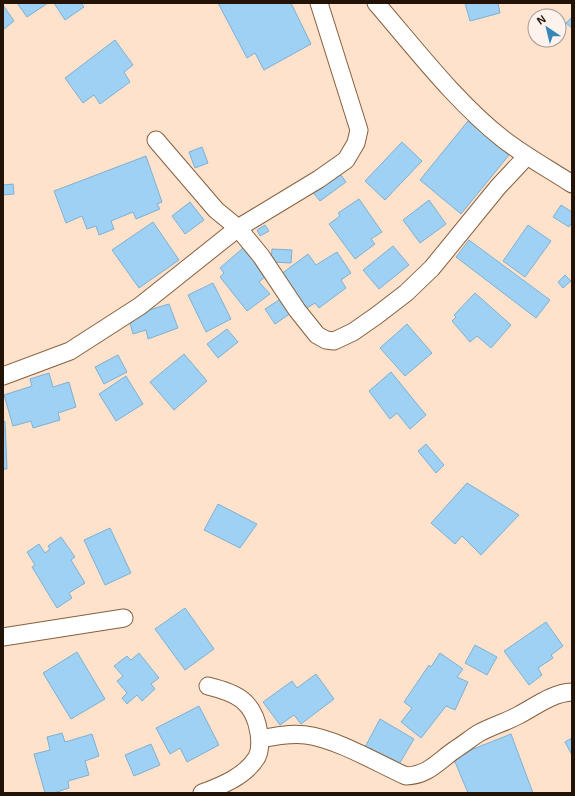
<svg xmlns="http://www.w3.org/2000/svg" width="575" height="796" viewBox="0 0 575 796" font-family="Arial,sans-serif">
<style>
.building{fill:#9fd1f4;stroke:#7fb0d2}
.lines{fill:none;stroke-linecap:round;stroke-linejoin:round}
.minor-casing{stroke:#885f3e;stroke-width:19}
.minor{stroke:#fff;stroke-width:17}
</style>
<rect width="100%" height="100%" fill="#ffe2cc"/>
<!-- building -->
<g class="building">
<path d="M 17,3 L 48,3 L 27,17 Z"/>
<path d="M 54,3 L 81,3 L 84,7 L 65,20 Z"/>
<path d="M 218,3 L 291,3 L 311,44 L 264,70 L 255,53 L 247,58 Z"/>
<path d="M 465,3 L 498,3 L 500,13 L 470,21 Z"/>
<path d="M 3,5 L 14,21 L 3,30 Z"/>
<path d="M 572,17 L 572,28 L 566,23 Z"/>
<path d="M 115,40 L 133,65 L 124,72 L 130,82 L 100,104 L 94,95 L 83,103 L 65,78 Z"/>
<path d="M 468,121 L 509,155 L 461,214 L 420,180 Z"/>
<path d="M 402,142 L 422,161 L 385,200 L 365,181 Z"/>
<path d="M 202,147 L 208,163 L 195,168 L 189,152 Z"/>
<path d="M 146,156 L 162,202 L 157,204 L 160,209 L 136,219 L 133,212 L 111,221 L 114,229 L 99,235 L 96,226 L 87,229 L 82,216 L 66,223 L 54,191 Z"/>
<path d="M 338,171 L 346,182 L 320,201 L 311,190 Z"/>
<path d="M 13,184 L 14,194 L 3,195 L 3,185 Z"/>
<path d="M 359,199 L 382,232 L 371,239 L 375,244 L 355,259 L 329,224 L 340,216 L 338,213 Z"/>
<path d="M 429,200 L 446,224 L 420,243 L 403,220 Z"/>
<path d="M 190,202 L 204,220 L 185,234 L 172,216 Z"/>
<path d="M 561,205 L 572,212 L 572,222 L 569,227 L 553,217 Z"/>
<path d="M 153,222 L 179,260 L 139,288 L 112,250 Z"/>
<path d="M 265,225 L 269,231 L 260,236 L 257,230 Z"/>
<path d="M 528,225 L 551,241 L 525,277 L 503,261 Z"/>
<path d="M 469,240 L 550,300 L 536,318 L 456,257 Z"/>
<path d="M 393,246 L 409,265 L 379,289 L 363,270 Z"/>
<path d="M 243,248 L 266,276 L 259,282 L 270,294 L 247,311 L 220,277 L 224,273 L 220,268 Z"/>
<path d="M 272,249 L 292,250 L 291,263 L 271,262 Z"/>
<path d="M 337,252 L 351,273 L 341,280 L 346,288 L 319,308 L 315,303 L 302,311 L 277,277 L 308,254 L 316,265 Z"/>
<path d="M 565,275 L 571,281 L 563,288 L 558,282 Z"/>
<path d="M 213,283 L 231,319 L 206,332 L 188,295 Z"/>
<path d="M 475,293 L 511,325 L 491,348 L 477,336 L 470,342 L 452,321 L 456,317 L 454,315 Z"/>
<path d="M 282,298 L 291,313 L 275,324 L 265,309 Z"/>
<path d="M 169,304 L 178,328 L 148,339 L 146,330 L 133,334 L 128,316 Z"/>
<path d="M 407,324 L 432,353 L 405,376 L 380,348 Z"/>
<path d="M 227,329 L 238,342 L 218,358 L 207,344 Z"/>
<path d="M 184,354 L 207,381 L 174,410 L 150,382 Z"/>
<path d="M 118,355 L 127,372 L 104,384 L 95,367 Z"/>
<path d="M 391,372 L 426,415 L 410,429 L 397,413 L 390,419 L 369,391 Z"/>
<path d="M 49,373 L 53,387 L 69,382 L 76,407 L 58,413 L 60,420 L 33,428 L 31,421 L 13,426 L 4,395 L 32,386 L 30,379 Z"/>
<path d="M 126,376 L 143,404 L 116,421 L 99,394 Z"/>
<path d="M 5,421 L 7,469 L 3,469 L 3,422 Z"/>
<path d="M 426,444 L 444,465 L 436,473 L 418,451 Z"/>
<path d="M 467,483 L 519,515 L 481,555 L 462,536 L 455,544 L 431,523 Z"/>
<path d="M 218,504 L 257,524 L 240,548 L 204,530 Z"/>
<path d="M 110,528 L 131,573 L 105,585 L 84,540 Z"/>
<path d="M 61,537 L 75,557 L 71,560 L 85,583 L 69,593 L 72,598 L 57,608 L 32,567 L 35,565 L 27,552 L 39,544 L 45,553 L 50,549 L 48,546 Z"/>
<path d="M 185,608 L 214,649 L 185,670 L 155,629 Z"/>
<path d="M 546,622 L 563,646 L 551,655 L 553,658 L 538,668 L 542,675 L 529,685 L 504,651 Z"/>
<path d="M 475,645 L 497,657 L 487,675 L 465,663 Z"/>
<path d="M 77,652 L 105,699 L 71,719 L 43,673 Z"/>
<path d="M 139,653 L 159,678 L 151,684 L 155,689 L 142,701 L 137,695 L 127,704 L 122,698 L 127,693 L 117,681 L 123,676 L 114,666 L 127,656 L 131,660 Z"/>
<path d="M 440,653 L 463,669 L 457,677 L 468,682 L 455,710 L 446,706 L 421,738 L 401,722 L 412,708 L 404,702 L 429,665 L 431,667 Z"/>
<path d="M 316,674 L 334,699 L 301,724 L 294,715 L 280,725 L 263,702 L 292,681 L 297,688 Z"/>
<path d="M 199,706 L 219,745 L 187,762 L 180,748 L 170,754 L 156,728 Z"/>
<path d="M 380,719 L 414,739 L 398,766 L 365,747 Z"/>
<path d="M 62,733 L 65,742 L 92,734 L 99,756 L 85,761 L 89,775 L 68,781 L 69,788 L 54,793 L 45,793 L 34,754 L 50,750 L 47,737 Z"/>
<path d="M 511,734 L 533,793 L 468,793 L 453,757 Z"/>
<path d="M 572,738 L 572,755 L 565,742 Z"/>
<path d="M 151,744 L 160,765 L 134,776 L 125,755 Z"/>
</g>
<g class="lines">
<defs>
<g id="minor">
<path d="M 376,3 C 415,48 456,102 503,139 C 525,156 549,169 572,184"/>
<path d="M 156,140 L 216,210 L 238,228 L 261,256 L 297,310 L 317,335 L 326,340 L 334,341 L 353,332 L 376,316 L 406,293 L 432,268 L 498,187 L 527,156"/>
<path d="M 3,376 L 70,351 L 140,306 L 238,228 L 319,179 L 346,160 L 356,143 L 359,130 L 319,3"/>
<path d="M 3,637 L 124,618"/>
<path d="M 260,739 C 275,736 291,733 306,735 C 337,739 377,763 406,776 C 429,775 438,761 456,749 C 464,744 471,738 479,733 C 492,726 506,722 519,715 C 536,706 552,693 572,692"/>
<path d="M 202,793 C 221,786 246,776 257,757 C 260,751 260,740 259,733 C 254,701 237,693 208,686"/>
</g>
</defs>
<!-- minor casing -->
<use href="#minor" class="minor-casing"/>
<!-- minor -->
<use href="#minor" class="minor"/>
</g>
<!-- border -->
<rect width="575" height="796" fill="none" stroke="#231306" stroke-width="8"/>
<!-- north arrow -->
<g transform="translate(547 28) rotate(325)"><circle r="19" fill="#fdf3ec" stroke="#a69990"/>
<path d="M0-3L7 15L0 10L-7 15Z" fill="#3687b8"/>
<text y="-6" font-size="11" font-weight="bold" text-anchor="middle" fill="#231306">N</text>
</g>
</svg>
